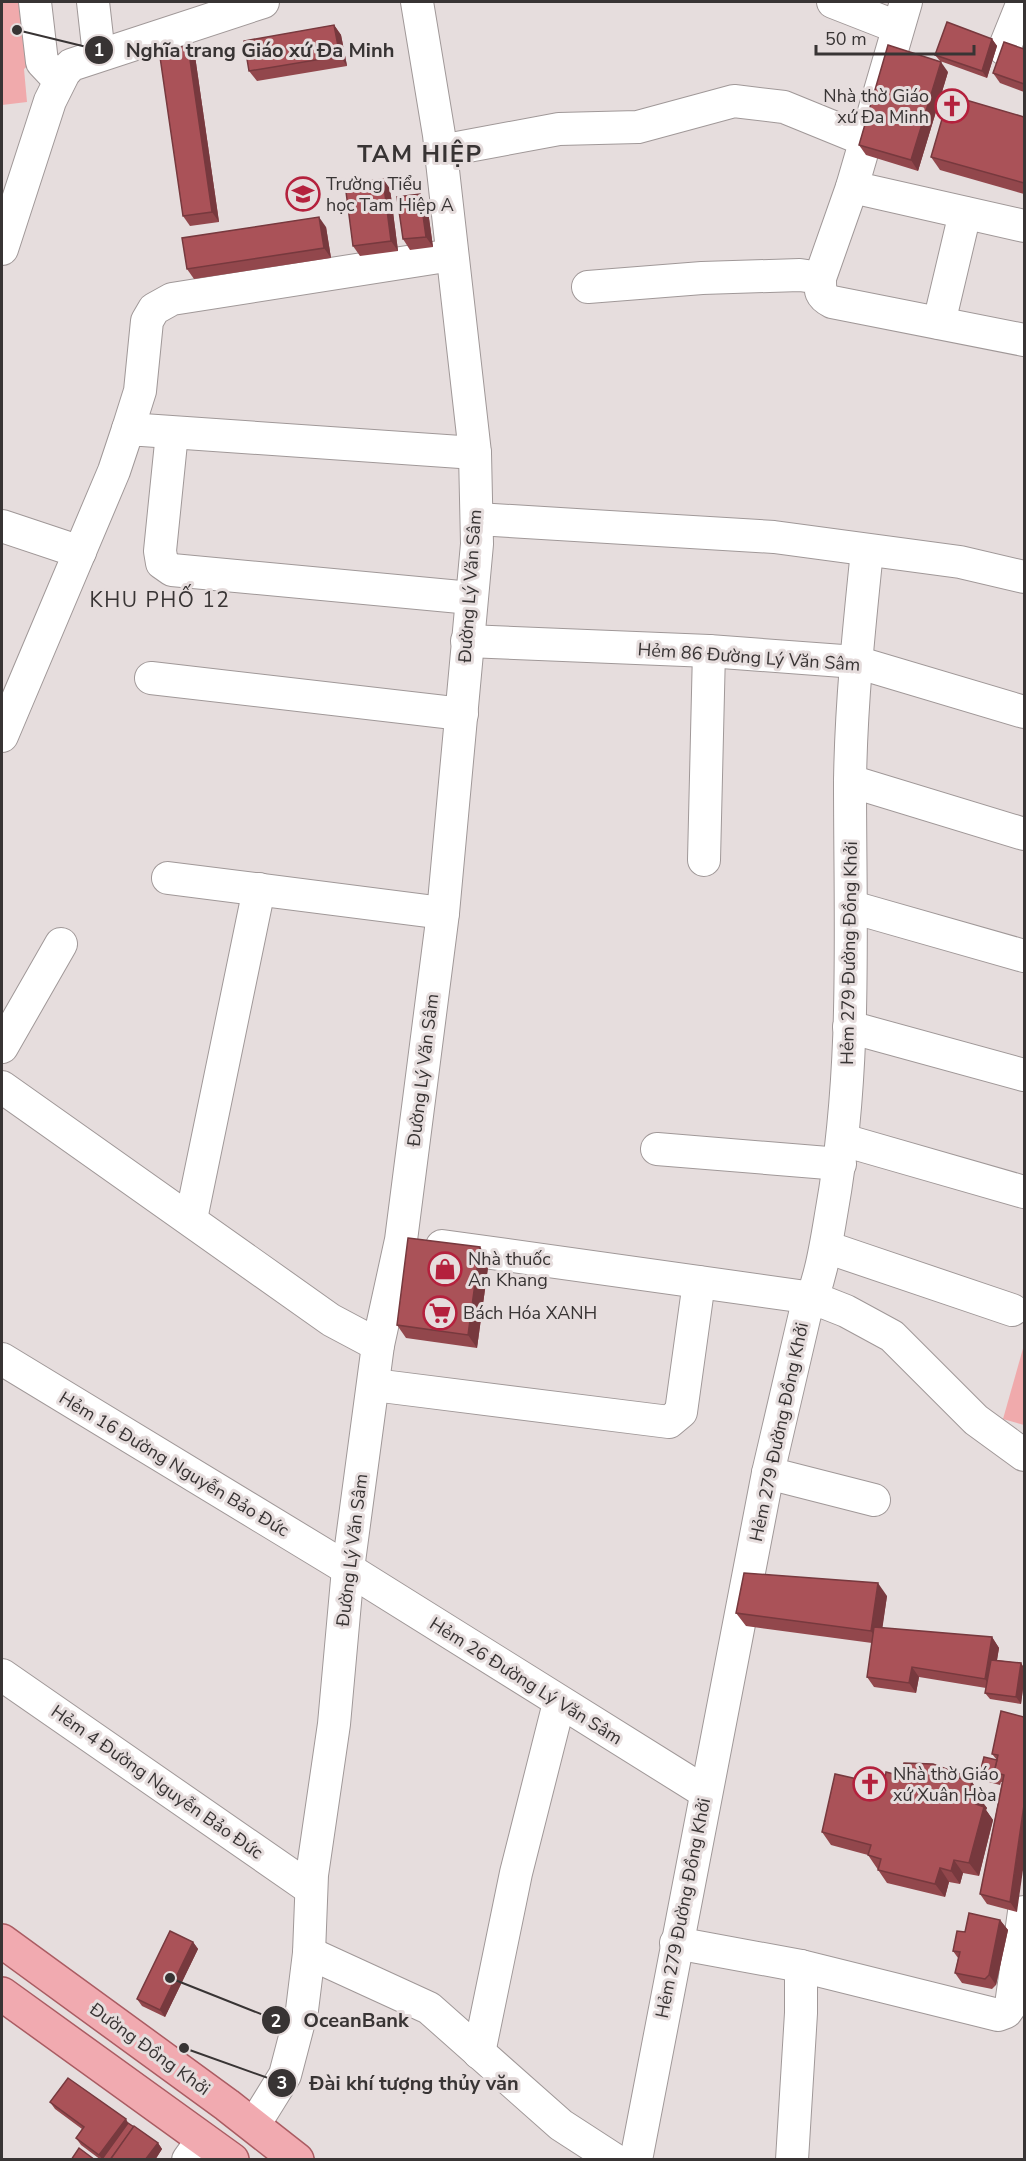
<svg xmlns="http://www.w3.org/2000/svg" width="1026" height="2161" viewBox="0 0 1026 2161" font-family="'Nunito Sans',sans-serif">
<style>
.green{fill:#f0aaac}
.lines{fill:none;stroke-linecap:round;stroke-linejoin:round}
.minor-casing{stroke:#a09898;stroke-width:34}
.major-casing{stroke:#aa5c62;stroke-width:36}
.minor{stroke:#fff;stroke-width:32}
.major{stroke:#f1aab0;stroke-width:33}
.wall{fill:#92474c}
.shaded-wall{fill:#77393e}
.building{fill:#aa5258;stroke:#77393e;stroke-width:1.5}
.labels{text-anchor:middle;stroke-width:6;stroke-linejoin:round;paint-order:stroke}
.poi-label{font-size:18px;fill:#383434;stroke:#e6dddd;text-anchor:start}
.street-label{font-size:18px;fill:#383434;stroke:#e6dddd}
.quarter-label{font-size:21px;letter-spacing:1.5px;fill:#383434;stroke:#e6dddd}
.district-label{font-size:24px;font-weight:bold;letter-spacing:1.5px;fill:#383434;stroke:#e6dddd}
.leader{fill:none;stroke:#383434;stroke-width:2}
.callout-dot{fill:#383434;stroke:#e6dddd;stroke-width:2}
.mark-label{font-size:18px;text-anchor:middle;font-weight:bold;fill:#fff}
.callout-label{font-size:20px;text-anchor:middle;font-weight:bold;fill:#383434;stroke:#e6dddd;stroke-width:6;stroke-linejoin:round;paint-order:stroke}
</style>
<rect width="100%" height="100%" fill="#e6dddd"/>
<!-- green -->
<g class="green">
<path d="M 2,2 L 30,2 L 35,59 L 24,69 L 27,102 L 2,105 Z"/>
<path d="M 1024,1345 L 1024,1425 L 1003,1419 Z"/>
</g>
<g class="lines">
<defs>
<g id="minor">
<path d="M 35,2 L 42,62 L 59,80"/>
<path d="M 93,2 L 99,55"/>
<path d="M 833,2 L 897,27"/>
<path d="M 1004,49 L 1023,2"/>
<path d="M 441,151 L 559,129 L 638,127 L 734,101 L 784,107 L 865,140"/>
<path d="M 852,187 L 1024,226"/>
<path d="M 2,249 L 50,101 L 64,73 L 71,65 L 263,2"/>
<path d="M 820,278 L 852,187 L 906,2"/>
<path d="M 588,287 L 702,278 L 800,275 L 820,278 C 820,291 820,296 832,302 L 1024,340"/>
<path d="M 939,323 L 965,213"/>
<path d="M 128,429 L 140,391 L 147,321 L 154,309 L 172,299 L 452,255"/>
<path d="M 172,433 L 160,551 L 162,563 L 172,570 L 471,598"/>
<path d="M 477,519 L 774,537 L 960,562 L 1024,577"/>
<path d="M 2,526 L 80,552"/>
<path d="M 467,641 L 709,651 L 856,662 L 1024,712"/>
<path d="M 151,678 L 462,714"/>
<path d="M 2,736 L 114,471 L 128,429 L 475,453"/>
<path d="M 850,781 L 1024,834"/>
<path d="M 704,860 L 709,651"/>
<path d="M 168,878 L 443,913"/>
<path d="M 852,907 L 1024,956"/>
<path d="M 849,1027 L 1024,1075"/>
<path d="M 2,1047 L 61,944"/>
<path d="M 2,1087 L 331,1320 L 378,1345"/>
<path d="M 843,1140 L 1024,1192"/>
<path d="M 657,1149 L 840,1164"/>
<path d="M 191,1219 L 259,889"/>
<path d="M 442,1246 L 813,1298 L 846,1311 L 892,1336 L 976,1420 L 1024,1455"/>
<path d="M 826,1247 L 1012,1310"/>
<path d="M 2,1359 L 348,1569 L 705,1792"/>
<path d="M 374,1385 L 669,1422 L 681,1412 L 699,1282"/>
<path d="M 768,1473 L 874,1500"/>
<path d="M 2,1675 L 311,1889"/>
<path d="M 676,1943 L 801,1966 L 998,2015 L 1006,2012 L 1011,2005 L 1024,1912"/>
<path d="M 309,1953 L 429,2008 L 561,2125 L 615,2160"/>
<path d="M 479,2053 L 516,1873 L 559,1703"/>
<path d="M 254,2125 L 285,2075 L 302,2010 L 309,1953 L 312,1875 L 334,1724 L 348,1569 L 378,1345 L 401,1240 L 443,913 L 477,544 L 475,453 L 439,135 L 417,2"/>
<path d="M 188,2160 L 203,2139"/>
<path d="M 636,2160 L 768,1473 L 805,1314 C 821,1282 826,1244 832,1209 C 857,1068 850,925 850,782 C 851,705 859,628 867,551"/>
<path d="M 792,2160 L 801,2013 L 801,1966"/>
</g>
<g id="major">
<path d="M 2,1941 L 227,2105 L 297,2160"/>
<path d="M 2,1994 L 232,2160"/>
</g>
</defs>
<!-- minor casing -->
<use href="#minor" class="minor-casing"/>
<!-- major casing -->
<use href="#major" class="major-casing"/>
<!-- minor -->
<use href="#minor" class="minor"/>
<!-- major -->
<use href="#major" class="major"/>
</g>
<!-- wall -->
<g class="wall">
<path d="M 334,25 L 341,35 L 347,66 L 257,81 L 249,71 Z"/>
<path d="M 992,39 L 997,46 L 987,78 L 940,61 L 935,55 Z"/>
<path d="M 1024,49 L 1024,92 L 1000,83 L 993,73 Z"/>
<path d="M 195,56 L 219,222 L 190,226 L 183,216 Z"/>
<path d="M 948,72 L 918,171 L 866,155 L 859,145 Z"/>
<path d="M 1024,117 L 1024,194 L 940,170 L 931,157 Z"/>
<path d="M 383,179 L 390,189 L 398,251 L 360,256 L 353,246 Z"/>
<path d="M 427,204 L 433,247 L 410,250 L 403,239 Z"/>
<path d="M 326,227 L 331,258 L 194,279 L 187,269 Z"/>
<path d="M 480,1247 L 489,1260 L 477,1348 L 406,1338 L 397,1325 Z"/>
<path d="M 887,1596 L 882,1628 L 992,1637 L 999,1648 L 997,1660 L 1021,1663 L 1024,1668 L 1024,1681 L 1021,1704 L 990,1699 L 985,1693 L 986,1688 L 919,1677 L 916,1693 L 874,1687 L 867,1677 L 872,1643 L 746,1626 L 736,1613 Z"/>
<path d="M 1001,1711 L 1017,1912 L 987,1904 L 980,1894 L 1002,1782 L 1001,1782 L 1000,1785 L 981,1780 L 979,1776 L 997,1760 L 992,1754 Z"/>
<path d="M 960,1774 L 965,1780 L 981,1795 L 980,1799 L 987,1808 L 986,1810 L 993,1820 L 979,1876 L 963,1873 L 960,1884 L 949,1882 L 945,1897 L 887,1883 L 868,1855 L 831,1845 L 822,1832 L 884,1785 L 901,1776 Z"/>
<path d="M 1000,1920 L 1008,1930 L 996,1985 L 992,1989 L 962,1983 L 955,1973 L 958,1958 L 953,1951 L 965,1932 Z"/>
<path d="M 193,1942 L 198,1949 L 165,2017 L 142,2006 L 137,1999 Z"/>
<path d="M 50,2102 L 128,2123 L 158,2143 L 162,2149 L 155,2160 L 101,2160 L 81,2145 L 76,2138 L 82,2129 L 55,2109 Z"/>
</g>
<!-- shaded-wall -->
<g class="shaded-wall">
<path d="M 334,25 L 341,35 L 347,66 L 340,56 Z"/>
<path d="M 992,39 L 997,46 L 987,78 L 982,71 Z"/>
<path d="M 188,46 L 195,56 L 219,222 L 212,212 Z"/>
<path d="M 941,62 L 948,72 L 918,171 L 911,160 Z"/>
<path d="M 383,179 L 390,189 L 398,251 L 391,241 Z"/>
<path d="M 420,194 L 427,204 L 433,247 L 426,237 Z"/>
<path d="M 319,217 L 326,227 L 331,258 L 324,248 Z"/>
<path d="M 480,1247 L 489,1260 L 477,1348 L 468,1335 Z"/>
<path d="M 878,1583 L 887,1596 L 880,1645 L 871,1631 Z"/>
<path d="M 992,1637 L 999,1648 L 992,1689 L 985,1679 Z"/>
<path d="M 1021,1663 L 1024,1668 L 1024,1681 L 1021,1704 L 1016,1697 Z"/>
<path d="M 912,1667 L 919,1677 L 916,1693 L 909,1683 Z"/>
<path d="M 972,1782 L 981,1795 L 980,1799 L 987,1808 L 986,1810 L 993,1820 L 979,1876 L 969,1863 L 976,1804 L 969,1793 Z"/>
<path d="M 1024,1805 L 1024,1863 L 1017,1912 L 1010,1902 Z"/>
<path d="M 954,1860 L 963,1873 L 960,1884 L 951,1871 Z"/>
<path d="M 940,1868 L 949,1882 L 945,1897 L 935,1884 Z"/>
<path d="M 1000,1920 L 1008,1930 L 996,1985 L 989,1975 Z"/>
<path d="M 193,1942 L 198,1949 L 165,2017 L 160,2010 Z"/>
<path d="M 126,2119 L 130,2126 L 102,2159 L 99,2155 Z"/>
<path d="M 158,2143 L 162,2149 L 155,2160 L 145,2160 Z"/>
</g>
<!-- building -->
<g class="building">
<path d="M 947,22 L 992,39 L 982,71 L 935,55 Z"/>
<path d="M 334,25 L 340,56 L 249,71 L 244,41 Z"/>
<path d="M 1004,42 L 1024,49 L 1024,84 L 993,73 Z"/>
<path d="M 888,45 L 941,62 L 911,160 L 859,145 Z"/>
<path d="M 188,46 L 212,212 L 183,216 L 159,50 Z"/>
<path d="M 949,95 L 1024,117 L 1024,183 L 931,157 Z"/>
<path d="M 383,179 L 391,241 L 353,246 L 345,184 Z"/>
<path d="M 420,194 L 426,237 L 403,239 L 397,197 Z"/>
<path d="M 319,217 L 324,248 L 187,269 L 182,238 Z"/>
<path d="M 408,1238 L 480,1247 L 468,1335 L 397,1325 Z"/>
<path d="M 744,1573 L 878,1583 L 871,1631 L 736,1613 Z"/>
<path d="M 874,1627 L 992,1637 L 985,1679 L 912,1667 L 909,1683 L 867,1677 Z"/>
<path d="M 991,1660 L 1021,1663 L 1016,1697 L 985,1693 Z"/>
<path d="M 1001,1711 L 1024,1717 L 1024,1805 L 1010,1902 L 980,1894 L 1004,1775 L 994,1772 L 998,1755 L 992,1754 Z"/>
<path d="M 984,1757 L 997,1760 L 994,1772 L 999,1778 L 998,1781 L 979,1776 Z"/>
<path d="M 904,1763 L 933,1764 L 960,1774 L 959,1778 L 972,1782 L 969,1793 L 978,1795 L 976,1804 L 984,1807 L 969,1863 L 954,1860 L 951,1871 L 940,1868 L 935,1884 L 878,1870 L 881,1859 L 868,1855 L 871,1845 L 822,1832 L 835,1774 L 884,1785 L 886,1772 L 901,1776 Z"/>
<path d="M 969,1913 L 1000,1920 L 989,1975 L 985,1979 L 955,1973 L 960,1952 L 953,1951 L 957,1931 L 965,1932 Z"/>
<path d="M 170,1931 L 193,1942 L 160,2010 L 137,1999 Z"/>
<path d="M 68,2078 L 126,2119 L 99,2155 L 76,2138 L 84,2127 L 50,2102 Z"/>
<path d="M 128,2123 L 134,2127 L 110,2160 L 103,2160 L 102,2159 Z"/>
<path d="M 134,2126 L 158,2143 L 145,2160 L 110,2160 Z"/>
<path d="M 79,2148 L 95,2160 L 71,2160 Z"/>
</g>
<!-- icons -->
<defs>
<symbol id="church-ring" viewBox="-11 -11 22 22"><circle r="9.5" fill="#e6dddd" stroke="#b4213d" stroke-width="1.5"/><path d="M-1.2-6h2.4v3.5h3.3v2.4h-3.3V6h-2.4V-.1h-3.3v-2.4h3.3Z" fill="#b4213d"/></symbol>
<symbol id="school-ring" viewBox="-11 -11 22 22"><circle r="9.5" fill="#e6dddd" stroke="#b4213d" stroke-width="1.5"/><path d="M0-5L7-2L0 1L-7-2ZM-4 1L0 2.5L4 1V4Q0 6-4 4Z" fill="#b4213d"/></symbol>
<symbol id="shop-ring" viewBox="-11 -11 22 22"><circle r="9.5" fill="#e6dddd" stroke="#b4213d" stroke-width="1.5"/><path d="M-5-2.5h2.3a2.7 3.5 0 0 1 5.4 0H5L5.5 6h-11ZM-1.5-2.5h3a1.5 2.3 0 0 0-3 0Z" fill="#b4213d"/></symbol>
<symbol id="supermarket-ring" viewBox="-11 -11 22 22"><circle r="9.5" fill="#e6dddd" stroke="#b4213d" stroke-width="1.5"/><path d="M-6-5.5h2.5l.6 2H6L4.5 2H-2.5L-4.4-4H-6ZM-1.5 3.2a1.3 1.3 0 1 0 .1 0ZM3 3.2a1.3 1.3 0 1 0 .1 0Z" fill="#b4213d"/></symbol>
</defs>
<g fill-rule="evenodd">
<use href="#church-ring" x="933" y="87" width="38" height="38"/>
<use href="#school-ring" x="284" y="175" width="38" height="38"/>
<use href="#shop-ring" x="426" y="1250" width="38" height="38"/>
<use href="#supermarket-ring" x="421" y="1294" width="38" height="38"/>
<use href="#church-ring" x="851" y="1765" width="38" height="38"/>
</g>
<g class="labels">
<!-- poi labels -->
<g class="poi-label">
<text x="929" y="102" text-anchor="end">Nhà thờ Giáo<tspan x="929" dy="21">xứ Đa Minh</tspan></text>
<text x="326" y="190">Trường Tiểu<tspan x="326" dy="21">học Tam Hiệp A</tspan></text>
<text x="468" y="1265">Nhà thuốc<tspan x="468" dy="21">An Khang</tspan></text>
<text x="463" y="1319">Bách Hóa XANH</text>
<text x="893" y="1780">Nhà thờ Giáo<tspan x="893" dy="21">xứ Xuân Hòa</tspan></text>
</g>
<!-- street labels -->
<g class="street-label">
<text transform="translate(470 586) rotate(-86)" y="6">Đường Lý Văn Sâm</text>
<text transform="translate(749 657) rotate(4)" y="6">Hẻm 86 Đường Lý Văn Sâm</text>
<text transform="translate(849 953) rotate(-89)" y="6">Hẻm 279 Đường Đồng Khởi</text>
<text transform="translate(423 1070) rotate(-83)" y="6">Đường Lý Văn Sâm</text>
<text transform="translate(779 1432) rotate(-78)" y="6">Hẻm 279 Đường Đồng Khởi</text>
<text transform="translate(174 1464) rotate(31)" y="6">Hẻm 16 Đường Nguyễn Bảo Đức</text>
<text transform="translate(352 1550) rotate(-83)" y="6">Đường Lý Văn Sâm</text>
<text transform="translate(526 1681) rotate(32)" y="6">Hẻm 26 Đường Lý Văn Sâm</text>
<text transform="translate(157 1782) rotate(35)" y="6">Hẻm 4 Đường Nguyễn Bảo Đức</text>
<text transform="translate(683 1908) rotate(-79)" y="6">Hẻm 279 Đường Đồng Khởi</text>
<text transform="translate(150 2049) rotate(36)" y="6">Đường Đồng Khởi</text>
</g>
<!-- quarter labels -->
<g class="quarter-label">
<text x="160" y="607">KHU PHỐ 12</text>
</g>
<!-- district labels -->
<g class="district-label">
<text x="420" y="162">TAM HIỆP</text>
</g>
</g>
<!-- callouts -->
<path class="leader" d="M17 30L99 50M170 1978L276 2020M184 2048L282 2083"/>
<g class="callout-dot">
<circle cx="17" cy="30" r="6"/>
<circle cx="170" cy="1978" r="6"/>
<circle cx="184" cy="2048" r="6"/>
<circle cx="99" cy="50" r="15"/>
<circle cx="276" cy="2020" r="15"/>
<circle cx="282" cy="2083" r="15"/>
</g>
<g class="mark-label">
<text x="99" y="56">1</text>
<text x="276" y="2027">2</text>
<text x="282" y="2089">3</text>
</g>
<g class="callout-label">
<text x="260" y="57">Nghĩa trang Giáo xứ Đa Minh</text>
<text x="356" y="2027">OceanBank</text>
<text x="414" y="2090">Đài khí tượng thủy văn</text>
</g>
<!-- border -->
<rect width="1026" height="2161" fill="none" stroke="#383434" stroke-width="6"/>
<!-- scale -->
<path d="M816 45v9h158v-9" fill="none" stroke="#383434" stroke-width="3"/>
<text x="825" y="45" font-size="18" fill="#383434" stroke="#e6dddd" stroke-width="4.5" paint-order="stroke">50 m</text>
</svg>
